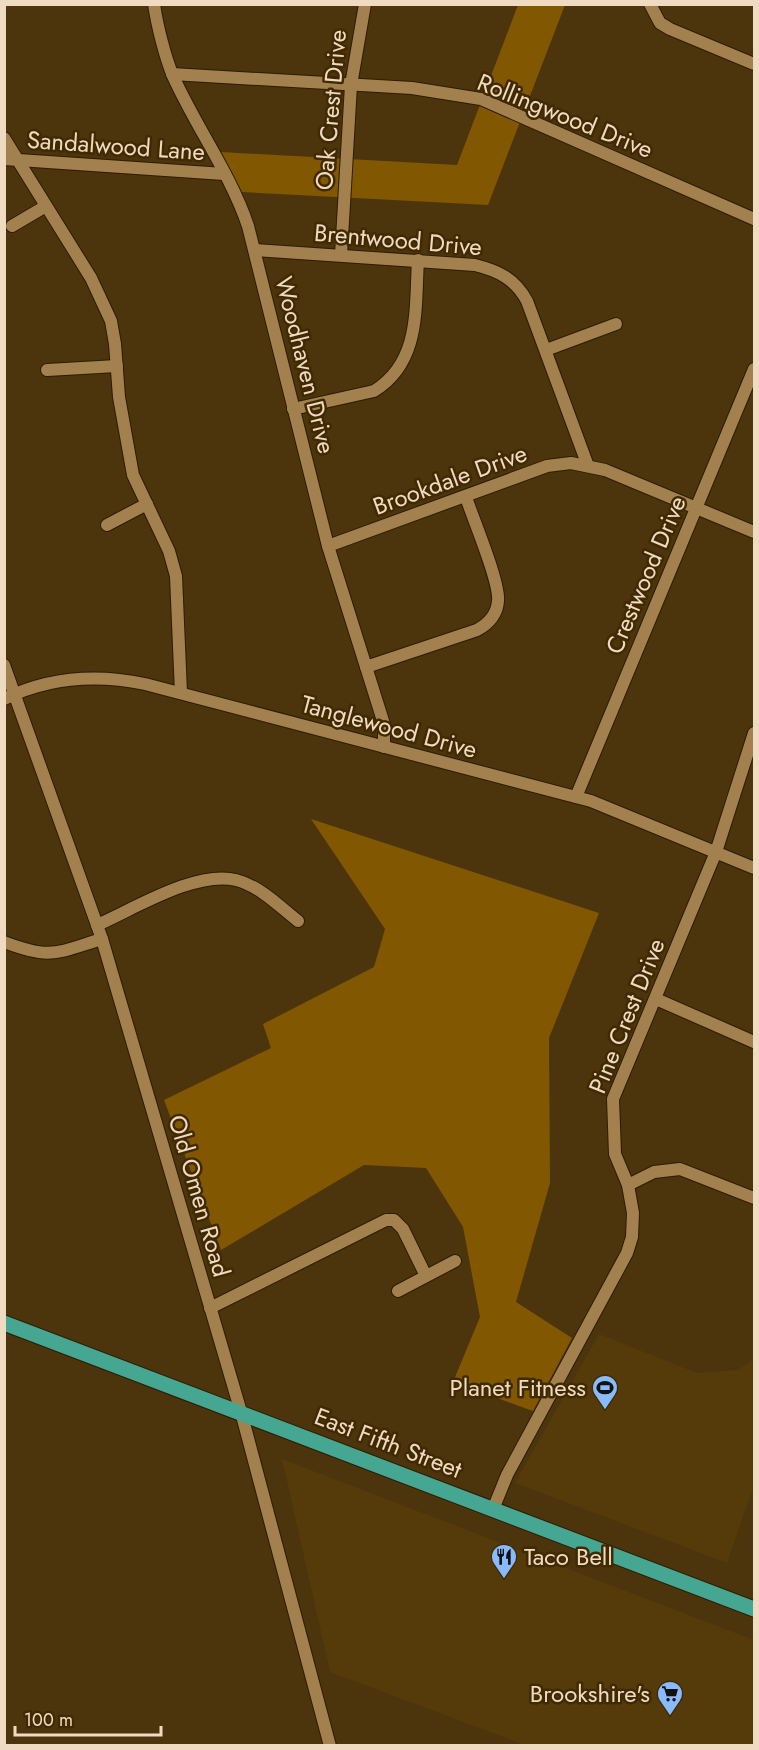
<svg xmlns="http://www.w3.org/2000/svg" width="759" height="1750" viewBox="0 0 759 1750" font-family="Jost,sans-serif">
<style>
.built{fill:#553a0a}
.green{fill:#825701}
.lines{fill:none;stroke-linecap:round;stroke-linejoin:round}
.minor-casing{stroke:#2d1d03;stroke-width:14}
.major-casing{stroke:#2d1d03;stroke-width:17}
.minor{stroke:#a3814f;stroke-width:12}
.major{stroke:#45a692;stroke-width:15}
.labels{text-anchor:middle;stroke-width:5;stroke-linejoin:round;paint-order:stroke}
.street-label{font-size:24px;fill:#eedbc2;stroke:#412a01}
.poi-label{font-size:24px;fill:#eedbc2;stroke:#412a01;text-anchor:end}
</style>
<rect width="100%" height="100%" fill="#4c340d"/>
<!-- built -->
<g class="built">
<path d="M 599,1334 L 697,1373 L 738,1370 L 754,1359 L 754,1485 L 727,1563 L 515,1483 Z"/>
<path d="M 282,1459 L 754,1640 L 754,1745 L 525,1745 L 330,1672 Z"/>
</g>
<!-- green -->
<g class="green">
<path d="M 518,5 L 565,5 L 488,205 L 242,192 L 221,152 L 457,165 Z"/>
<path d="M 311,819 L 599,913 L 549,1038 L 550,1183 L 516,1302 L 572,1338 L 533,1411 L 453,1382 L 480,1317 L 463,1227 L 426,1168 L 364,1165 L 221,1250 L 164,1100 L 271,1048 L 263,1024 L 374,967 L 385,929 Z"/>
</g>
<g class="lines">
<defs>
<g id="minor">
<path d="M 154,4 C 157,25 165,57 173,76 C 196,127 230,173 248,226 L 328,546 L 384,724 L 384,747"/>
<path d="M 650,4 L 660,23 L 670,29 L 754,64"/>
<path d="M 172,74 L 412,88 L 481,99 L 754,219"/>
<path d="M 4,138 L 91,278 L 111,321 L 115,344 L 119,397 L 133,475 L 169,551 L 176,576 L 181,693"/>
<path d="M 4,159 L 224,174"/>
<path d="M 12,226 L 46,206"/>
<path d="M 255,250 L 475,265 C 499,271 515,279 527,301 L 588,466"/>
<path d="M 341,255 L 351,85 L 365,4"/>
<path d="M 546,350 L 616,324"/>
<path d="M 47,370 L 117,366"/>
<path d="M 293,409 L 374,391 C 421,362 415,308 418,260"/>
<path d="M 107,525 L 147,504"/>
<path d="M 328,546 L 547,466 L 571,463 L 605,470 L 754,532"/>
<path d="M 4,665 L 102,939 L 241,1412 L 330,1746"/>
<path d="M 366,667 L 477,630 C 488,624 497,615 498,601 C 500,582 473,519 466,497"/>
<path d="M 4,699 C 49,677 97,674 145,684 L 591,801 L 754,868"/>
<path d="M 576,797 L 754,369"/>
<path d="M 97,925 C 134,909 196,870 236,880 C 260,886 280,907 298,921"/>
<path d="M 4,942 C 51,960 56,953 102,939"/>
<path d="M 656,999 L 754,1042"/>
<path d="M 628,1185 L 654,1172 L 680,1169 L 754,1198"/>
<path d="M 398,1291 L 455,1261"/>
<path d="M 210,1308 L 386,1220 L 394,1220 L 403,1229 L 426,1276"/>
<path d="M 494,1507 L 507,1475 L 627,1253 L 632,1237 L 633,1213 L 628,1185 L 615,1154 L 613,1099 L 716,852 L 754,733"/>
</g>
<path id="major" d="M 4,1323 L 754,1609"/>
</defs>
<!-- minor casing -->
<use href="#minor" class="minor-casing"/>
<!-- major casing -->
<use href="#major" class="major-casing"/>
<!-- minor -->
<use href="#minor" class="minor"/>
<!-- major -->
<use href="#major" class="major"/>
</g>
<!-- icons -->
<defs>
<symbol id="stadium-pin" viewBox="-11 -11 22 30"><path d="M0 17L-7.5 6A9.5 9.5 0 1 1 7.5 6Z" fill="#88bafc" stroke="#412a01"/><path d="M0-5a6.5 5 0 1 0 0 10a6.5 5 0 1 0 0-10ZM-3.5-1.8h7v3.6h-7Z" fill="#111"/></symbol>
<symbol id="restaurant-pin" viewBox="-11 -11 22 30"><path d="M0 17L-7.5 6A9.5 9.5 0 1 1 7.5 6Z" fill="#88bafc" stroke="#412a01"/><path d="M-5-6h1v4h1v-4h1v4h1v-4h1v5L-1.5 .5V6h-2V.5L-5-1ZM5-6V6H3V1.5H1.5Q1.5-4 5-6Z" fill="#111"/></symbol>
<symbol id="supermarket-pin" viewBox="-11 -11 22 30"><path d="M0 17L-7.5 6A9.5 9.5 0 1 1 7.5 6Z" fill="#88bafc" stroke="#412a01"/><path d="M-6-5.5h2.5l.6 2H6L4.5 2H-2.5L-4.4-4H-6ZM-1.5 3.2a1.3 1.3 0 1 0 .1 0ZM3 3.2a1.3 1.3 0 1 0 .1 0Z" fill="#111"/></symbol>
</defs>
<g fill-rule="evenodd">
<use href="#stadium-pin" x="590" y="1373" width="30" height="40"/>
<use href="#restaurant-pin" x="489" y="1542" width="30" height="40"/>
<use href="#supermarket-pin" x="655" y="1679" width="30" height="40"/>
</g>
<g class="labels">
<!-- street labels -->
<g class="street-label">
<text transform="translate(331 110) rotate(-85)" y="8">Oak Crest Drive</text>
<text transform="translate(565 116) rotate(22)" y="8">Rollingwood Drive</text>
<text transform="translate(116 146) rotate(4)" y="8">Sandalwood Lane</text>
<text transform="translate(398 240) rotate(5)" y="8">Brentwood Drive</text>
<text transform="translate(305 365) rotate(76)" y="8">Woodhaven Drive</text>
<text transform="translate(450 480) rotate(-20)" y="8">Brookdale Drive</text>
<text transform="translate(646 575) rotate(-67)" y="8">Crestwood Drive</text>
<text transform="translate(389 727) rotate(15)" y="8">Tanglewood Drive</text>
<text transform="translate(627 1016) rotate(-68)" y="8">Pine Crest Drive</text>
<text transform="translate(199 1196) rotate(74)" y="8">Old Omen Road</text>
<text transform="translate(388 1443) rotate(21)" y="8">East Fifth Street</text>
</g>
<!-- poi labels -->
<g class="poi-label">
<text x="586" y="1396">Planet Fitness</text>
<text x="524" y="1565" text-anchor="start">Taco Bell</text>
<text x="650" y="1702">Brookshire's</text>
</g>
</g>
<!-- border -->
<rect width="759" height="1750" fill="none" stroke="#eedbc2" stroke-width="12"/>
<!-- scale -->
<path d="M15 1726v9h146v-9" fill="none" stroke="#eedbc2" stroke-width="3"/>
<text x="24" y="1726" font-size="18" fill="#eedbc2" stroke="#412a01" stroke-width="4.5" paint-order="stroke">100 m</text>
</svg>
